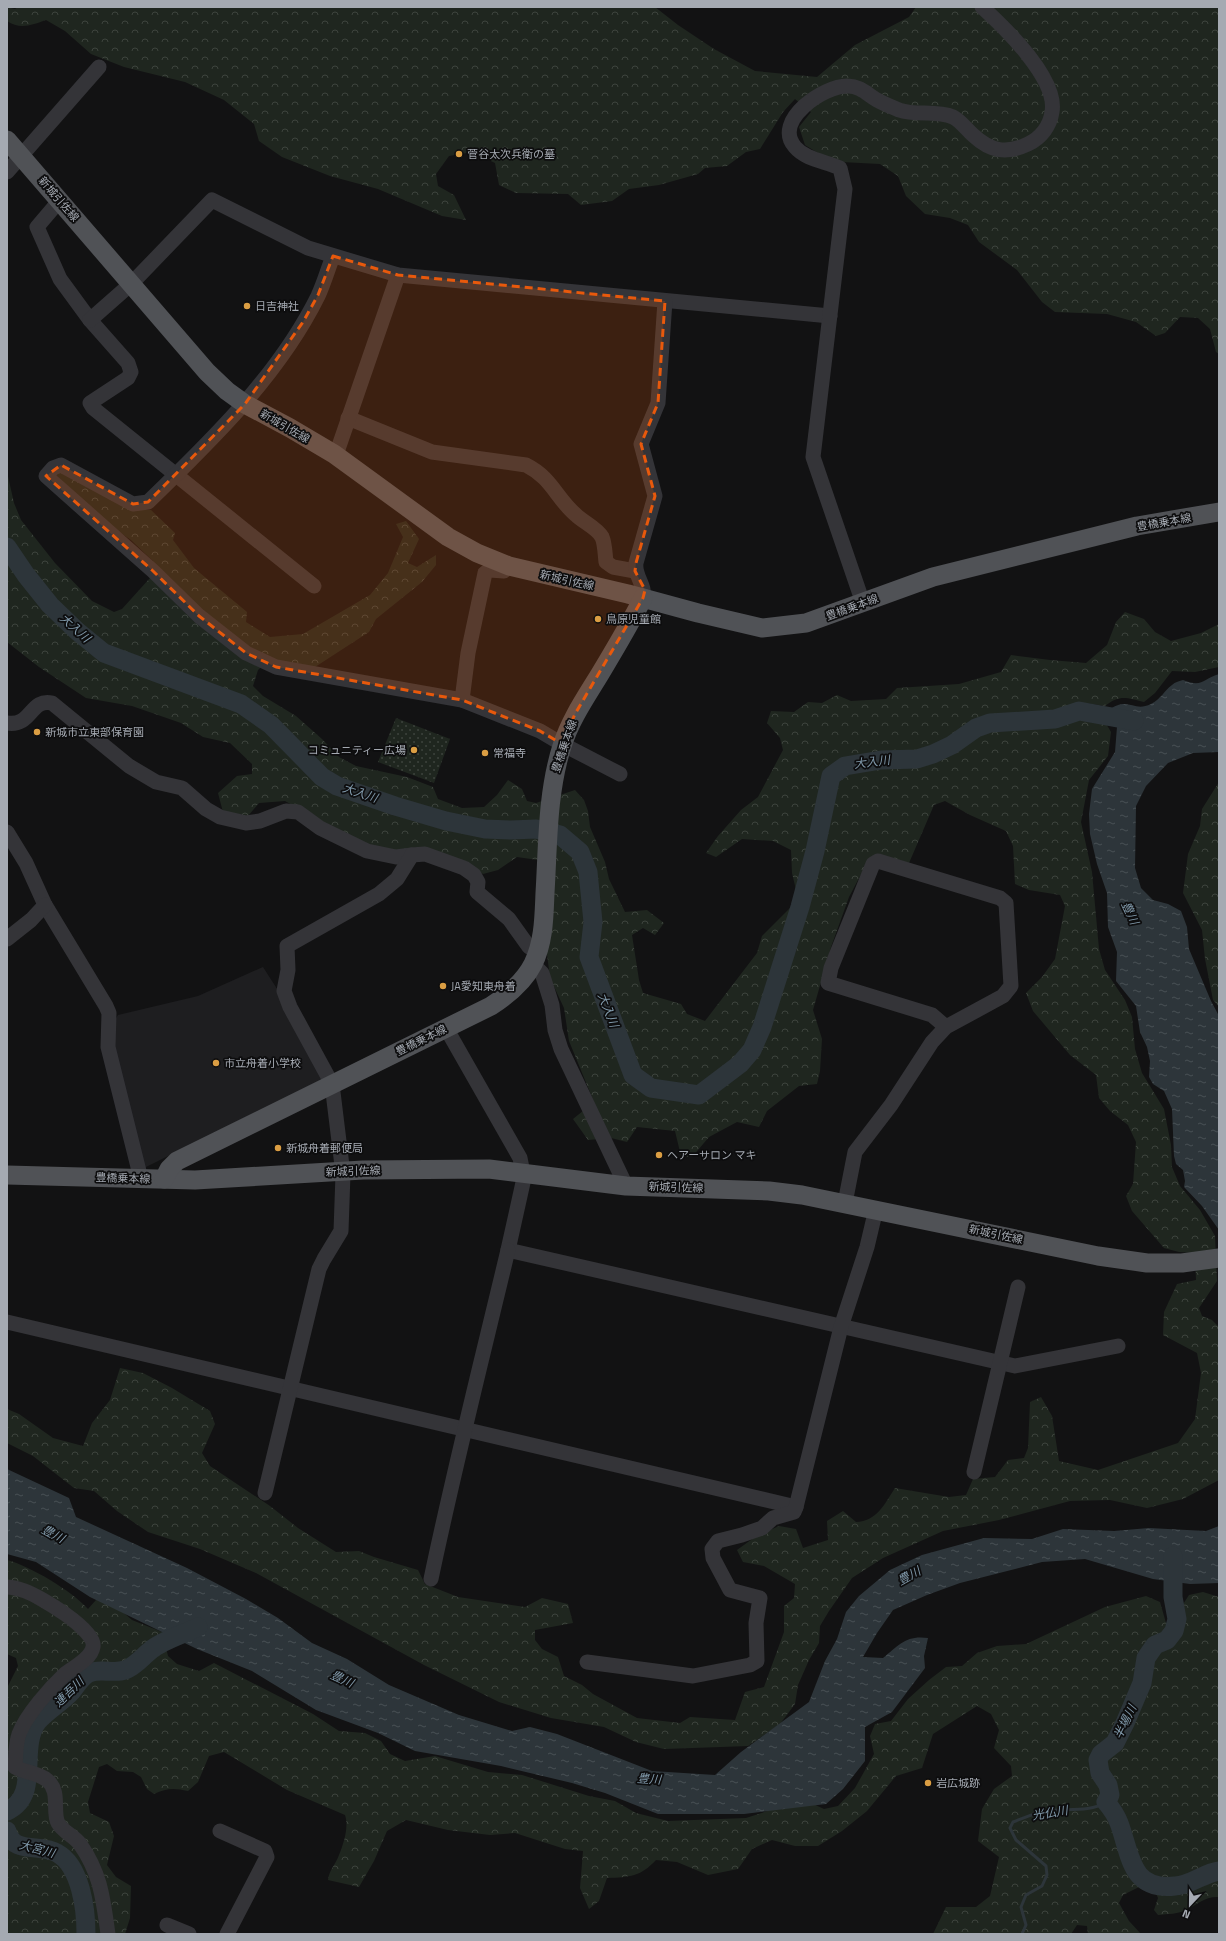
<svg xmlns="http://www.w3.org/2000/svg" width="1226" height="1941" viewBox="0 0 1226 1941" font-family="'Titillium Web','Noto Sans JP',sans-serif">
<style>
.built{fill:#1e1e20}
.forest{fill:url(#forest-crowns)}
.park{fill:url(#park-dots)}
.water{fill:url(#water-ripples)}
.lines{fill:none;stroke-linecap:round;stroke-linejoin:round}
.stream{stroke:#2d353a;stroke-width:3}
.river{stroke:#2d353a;stroke-width:19}
.minor{stroke:#343438;stroke-width:15}
.major{stroke:#505256;stroke-width:19}
.marked{fill:#e8590c;fill-opacity:0.2;stroke:#e8590c;stroke-width:3;stroke-dasharray:8 5;stroke-linejoin:round}
.poi-dot{fill:#db9e43;stroke:#0d0d0e;stroke-width:1.5}
.labels{text-anchor:middle;stroke-width:3.5;stroke-linejoin:round;paint-order:stroke}
.poi-label{font-size:11px;fill:#a5aab2;stroke:#0d0d0e;text-anchor:start}
.street-label{font-size:11px;fill:#a5aab2;stroke:#0d0d0e}
.water-label{font-size:12px;font-style:italic;fill:#8099aa;stroke:#0d0d0e}
</style>
<defs>
<pattern id="forest-crowns" width="20" height="18" patternUnits="userSpaceOnUse"><rect width="20" height="18" fill="#1f261f"/><path d="M2 6a3 3 0 1 1 6 0M12 15a3 3 0 1 1 6 0" fill="none" stroke="#3d433d"/></pattern>
<pattern id="park-dots" width="8" height="8" patternUnits="userSpaceOnUse"><rect width="8" height="8" fill="#1f261f"/><path d="M2 2h.1M6 6h.1" fill="none" stroke="#3d433d" stroke-width="1.8" stroke-linecap="round"/></pattern>
<pattern id="water-ripples" width="26" height="14" patternUnits="userSpaceOnUse"><rect width="26" height="14" fill="#2d353a"/><path d="M2 4q2-2 4 0t4 0M15 11q2-2 4 0t4 0" fill="none" stroke="#485054"/></pattern>
</defs>
<rect width="100%" height="100%" fill="#121213"/>
<!-- built -->
<path class="built" d="M 263,967 L 281,995 L 323,1079 L 144,1168 L 113,1046 L 113,1023 L 118,1015 L 198,996 Z"/>
<!-- forest -->
<g class="forest">
<path d="M 7,7 L 15,9 L 18,7 L 655,7 L 678,25 L 714,49 L 755,71 L 817,77 L 855,45 L 909,17 L 916,7 L 1219,7 L 1219,354 L 1216,352 L 1210,329 L 1198,318 L 1180,317 L 1165,333 L 1156,336 L 1136,322 L 1107,314 L 1055,312 L 1042,302 L 1017,270 L 979,242 L 968,225 L 950,218 L 925,214 L 906,196 L 898,176 L 880,164 L 842,162 L 818,153 L 805,145 L 799,127 L 811,112 L 795,99 L 783,112 L 760,149 L 746,152 L 727,166 L 705,168 L 698,174 L 659,185 L 629,189 L 612,201 L 581,205 L 568,194 L 516,193 L 499,185 L 495,163 L 472,152 L 449,156 L 436,174 L 438,186 L 454,195 L 466,220 L 442,216 L 378,189 L 330,176 L 282,157 L 259,141 L 254,124 L 224,100 L 185,82 L 124,67 L 91,54 L 65,31 L 46,20 C 32,25 20,30 7,21 Z"/>
<path d="M 61,470 L 140,510 L 151,510 L 175,533 L 173,540 L 194,568 L 247,612 L 246,622 L 270,637 L 303,634 L 370,595 L 388,573 L 403,537 L 396,524 L 406,521 L 419,539 L 408,563 L 417,567 L 436,555 L 436,565 L 422,582 L 376,619 L 369,632 L 315,667 L 268,660 L 258,670 L 253,686 L 263,696 L 296,716 L 322,739 L 339,757 L 356,766 L 407,777 L 433,787 L 438,799 L 462,808 L 484,807 L 497,795 L 508,780 L 522,789 L 527,801 L 536,803 L 575,790 L 584,800 L 588,811 L 590,827 L 605,862 L 609,879 L 625,912 L 647,910 L 664,923 L 655,935 L 643,928 L 632,935 L 639,980 L 643,993 L 681,1004 L 687,1014 L 705,1021 L 757,953 L 762,936 L 791,907 L 797,894 L 792,873 L 791,850 L 773,841 L 742,839 L 716,857 L 706,853 L 718,836 L 741,810 L 758,797 L 783,750 L 780,738 L 767,723 L 771,711 L 794,712 L 808,702 L 822,703 L 837,695 L 851,701 L 886,699 L 897,688 L 959,684 L 1001,672 L 1011,655 L 1050,660 L 1086,663 L 1107,645 L 1116,622 L 1125,612 L 1144,619 L 1155,632 L 1171,641 L 1201,633 L 1219,624 L 1219,667 L 1195,672 L 1172,671 L 1155,693 L 1144,702 C 1127,698 1120,694 1105,706 L 1086,703 L 1088,718 L 1105,722 L 1111,732 L 1108,756 L 1089,780 L 1081,822 L 1092,872 L 1099,949 L 1105,970 L 1125,1000 L 1132,1017 L 1135,1049 L 1142,1073 L 1164,1109 L 1171,1145 L 1172,1167 L 1180,1186 L 1200,1210 L 1215,1236 L 1217,1281 L 1199,1308 L 1202,1316 L 1212,1320 L 1219,1327 L 1219,1480 L 1183,1499 L 1147,1508 L 1110,1500 L 1070,1501 L 999,1520 L 943,1531 L 883,1558 L 852,1578 L 829,1611 L 820,1626 L 819,1643 L 809,1660 L 798,1685 L 795,1704 L 780,1724 L 748,1746 L 664,1749 L 636,1742 L 604,1727 L 551,1718 L 499,1702 L 424,1665 L 256,1573 L 200,1549 L 148,1532 L 117,1511 L 94,1491 L 74,1488 L 33,1456 L 7,1443 L 7,1409 L 19,1414 L 53,1438 L 83,1446 L 92,1423 L 110,1400 L 120,1368 L 143,1373 L 172,1388 L 210,1411 L 215,1424 L 202,1453 L 210,1466 L 270,1506 L 298,1528 L 336,1552 L 359,1551 L 374,1557 L 418,1570 L 425,1584 L 458,1597 L 525,1607 L 542,1598 L 568,1604 L 573,1623 L 535,1630 L 535,1640 L 542,1649 L 558,1657 L 564,1676 L 582,1685 L 593,1694 L 637,1718 L 680,1723 L 690,1717 L 735,1720 L 745,1692 L 764,1687 L 784,1632 L 784,1606 L 794,1598 L 795,1584 L 764,1566 L 743,1562 L 737,1550 L 755,1537 L 779,1526 L 796,1529 L 803,1548 L 828,1540 L 827,1521 L 843,1511 L 856,1522 C 877,1521 884,1505 895,1488 L 949,1497 L 966,1495 L 973,1479 L 995,1477 L 1008,1460 L 1024,1458 L 1028,1448 L 1030,1402 L 1041,1397 L 1052,1416 L 1059,1461 L 1098,1470 L 1178,1443 L 1195,1419 L 1201,1373 L 1197,1353 L 1163,1335 L 1164,1312 L 1177,1284 L 1196,1280 L 1195,1253 L 1179,1252 L 1164,1248 L 1132,1211 L 1126,1196 L 1133,1184 L 1136,1142 L 1128,1125 L 1110,1111 L 1099,1098 L 1096,1075 L 1070,1055 L 1033,1011 L 1026,993 L 1042,977 L 1055,959 L 1065,906 L 1060,895 L 1029,890 L 1015,884 L 1013,846 L 1006,831 L 970,815 L 945,801 L 934,805 L 909,863 L 885,857 L 868,861 L 849,897 L 831,947 L 813,1010 L 822,1039 L 820,1071 L 817,1084 L 799,1086 L 767,1111 L 759,1127 L 737,1122 L 709,1137 L 692,1157 L 681,1156 L 675,1131 L 637,1127 L 627,1142 L 611,1138 L 588,1140 L 573,1119 L 594,1102 L 569,1041 L 564,1008 L 550,978 L 547,954 L 553,902 L 538,860 L 517,857 L 498,870 L 483,874 L 468,864 L 373,849 L 285,801 L 259,803 L 248,816 L 223,812 L 218,793 L 237,776 L 252,774 L 252,764 L 230,743 L 203,737 L 181,723 L 132,706 L 86,698 L 39,667 L 7,642 L 7,472 L 14,503 L 21,520 L 55,563 L 92,601 L 114,612 L 122,609 L 150,578 L 153,561 L 131,540 L 108,524 L 56,475 Z"/>
<path d="M 1219,782 L 1219,1007 L 1213,1000 L 1205,959 L 1202,930 L 1183,893 L 1188,854 L 1200,826 L 1202,809 Z"/>
<path d="M 7,1560 C 30,1566 72,1591 88,1609 L 96,1600 L 110,1601 L 132,1620 L 162,1632 L 168,1656 L 177,1664 L 199,1671 L 214,1663 L 313,1714 L 339,1731 L 365,1733 L 381,1741 L 390,1754 L 405,1761 L 435,1756 L 488,1772 L 522,1775 L 589,1796 L 615,1801 L 636,1813 L 668,1821 L 746,1818 L 777,1808 L 811,1803 L 824,1809 L 838,1806 L 855,1788 L 874,1754 L 870,1736 L 875,1724 L 891,1721 L 908,1699 L 929,1680 L 946,1667 L 962,1666 L 977,1653 L 997,1646 L 1026,1644 L 1105,1607 L 1146,1596 L 1160,1602 L 1166,1623 L 1173,1620 L 1189,1595 L 1203,1592 L 1219,1597 L 1219,1897 C 1205,1896 1198,1904 1186,1910 C 1179,1914 1167,1914 1158,1915 L 1154,1910 L 1158,1898 L 1155,1891 L 1139,1887 L 1123,1895 L 1119,1903 L 1129,1921 L 1141,1934 L 1088,1934 L 1087,1926 L 1077,1925 L 1071,1934 L 933,1934 L 946,1907 L 976,1907 L 990,1896 L 999,1857 L 978,1841 L 982,1809 L 994,1789 L 1012,1776 L 1011,1766 L 994,1748 L 999,1730 L 991,1714 L 977,1706 L 933,1734 L 922,1768 L 896,1776 L 867,1811 L 842,1831 L 818,1846 L 795,1846 L 772,1840 L 752,1849 L 738,1869 L 708,1875 L 677,1862 L 656,1860 C 640,1877 630,1877 607,1878 L 599,1901 L 589,1909 L 580,1888 L 583,1851 L 565,1849 L 515,1833 L 490,1835 L 448,1830 L 406,1820 L 387,1831 L 374,1861 L 359,1887 L 328,1880 C 329,1870 336,1864 339,1855 C 344,1843 349,1826 345,1815 L 287,1790 L 224,1752 L 209,1756 L 198,1782 L 188,1791 C 175,1788 166,1788 154,1794 L 147,1789 L 141,1777 L 133,1772 L 117,1771 L 107,1764 L 99,1767 L 88,1802 L 90,1813 L 109,1822 L 114,1836 L 107,1865 L 116,1877 L 131,1886 L 130,1918 L 125,1934 L 7,1934 L 7,1688 L 18,1666 L 16,1658 L 7,1654 Z"/>
</g>
<!-- park -->
<path class="park" d="M 396,718 L 450,739 L 434,783 L 378,762 Z"/>
<!-- water -->
<g class="water">
<path d="M 1219,674 L 1219,752 L 1193,753 L 1168,763 L 1146,786 L 1136,806 L 1135,868 L 1141,888 L 1153,900 L 1168,904 L 1181,911 L 1187,927 L 1189,949 L 1211,1001 L 1219,1016 L 1219,1230 L 1202,1206 L 1184,1187 L 1185,1181 L 1183,1170 L 1176,1164 L 1174,1156 L 1172,1109 L 1164,1091 L 1153,1084 L 1149,1077 L 1150,1061 L 1147,1047 L 1140,1032 L 1136,1006 L 1116,981 L 1117,952 L 1108,927 L 1107,893 L 1097,864 L 1090,834 L 1089,814 L 1092,789 L 1115,752 L 1117,727 L 1109,719 L 1108,711 C 1128,695 1133,713 1151,704 C 1161,699 1164,691 1172,685 C 1175,682 1180,681 1183,680 C 1203,688 1202,679 1219,674 Z"/>
<path d="M 7,1469 L 69,1498 L 76,1517 L 187,1568 L 246,1599 L 278,1618 L 312,1643 L 347,1659 L 389,1685 L 459,1715 L 512,1731 L 530,1727 L 557,1734 L 652,1771 L 715,1775 L 741,1752 L 809,1702 L 825,1661 L 837,1639 L 846,1612 L 859,1596 L 890,1570 L 922,1555 L 984,1538 L 1032,1539 L 1063,1529 L 1114,1531 L 1149,1528 L 1206,1531 L 1219,1526 L 1219,1583 L 1190,1584 L 1153,1579 L 1085,1559 L 1042,1562 L 960,1583 L 927,1595 L 893,1610 L 877,1633 L 863,1657 L 883,1658 C 899,1645 906,1635 928,1638 L 924,1656 L 925,1668 L 892,1712 L 865,1727 L 865,1761 L 843,1789 L 826,1804 L 744,1814 L 658,1814 L 605,1793 L 572,1783 L 501,1766 L 415,1751 L 378,1733 L 316,1710 L 252,1671 L 197,1649 L 90,1597 L 36,1562 L 7,1554 Z"/>
</g>
<g class="lines">
<!-- stream -->
<path class="stream" d="M 1022,1934 L 1026,1925 L 1021,1907 L 1026,1895 L 1042,1886 L 1047,1875 L 1046,1866 L 1016,1840 L 1010,1828 L 1013,1822 C 1024,1818 1034,1813 1046,1811 C 1065,1808 1090,1813 1106,1802"/>
<!-- river -->
<g class="river">
<path d="M 7,547 L 26,575 L 50,605 L 77,631 L 104,653 L 241,704 L 271,725 L 322,777 L 337,786 L 395,806 L 446,821 L 485,829 L 511,830 L 536,829 L 560,835 L 580,852 L 588,872 L 593,922 L 589,957 L 633,1075 L 651,1088 L 699,1095 L 740,1064 L 752,1050 L 762,1027 L 800,907 L 815,851 L 831,776 L 845,766 L 881,760 L 917,759 L 933,754 L 952,745 L 976,728 L 990,723 L 1055,719 L 1079,711 L 1134,721"/>
<path d="M 1173,1556 L 1173,1597 L 1177,1619 L 1174,1631 L 1167,1640 L 1155,1645 L 1146,1658 L 1142,1683 L 1125,1723 L 1115,1743 L 1101,1754 L 1098,1760 L 1100,1773 L 1108,1785 L 1110,1795 L 1106,1802 C 1111,1808 1116,1815 1119,1823 C 1131,1855 1130,1891 1175,1886 C 1191,1885 1204,1873 1219,1871"/>
<path d="M 7,1811 C 42,1795 17,1748 38,1721 C 48,1710 62,1702 72,1691 C 77,1685 81,1677 89,1673 C 100,1668 114,1674 125,1670 C 136,1666 142,1657 151,1650 C 163,1640 184,1634 198,1627"/>
<path d="M 7,1831 C 13,1855 41,1843 57,1853 C 81,1866 86,1910 86,1934"/>
</g>
<!-- minor -->
<g class="minor">
<path d="M 7,172 L 99,67"/>
<path d="M 60,200 L 37,227 L 60,279 L 90,320 L 128,363 L 131,372 L 128,378 L 90,403 L 93,408 L 314,586"/>
<path d="M 333,256 C 328,269 324,283 318,296 C 279,375 211,441 148,502 L 133,504 L 61,465 L 53,468 L 46,476 L 153,571 L 199,616 L 246,653 L 276,667 L 462,700 L 540,731 L 562,744 L 620,774"/>
<path d="M 90,320 L 132,283 L 212,200 L 308,248 L 398,275 L 830,316"/>
<path d="M 348,418 L 432,452 L 526,465 C 552,478 556,498 576,515 C 583,522 597,528 602,537 C 605,544 605,554 606,562 L 613,567 L 635,571"/>
<path d="M 334,454 L 338,449 L 398,275"/>
<path d="M 643,598 C 646,585 634,576 636,563 L 655,496 L 641,444 L 658,403 L 665,301"/>
<path d="M 863,603 L 813,457 L 845,189 L 840,168 C 825,161 806,160 795,147 C 772,121 824,85 848,86 C 860,86 867,94 877,100 C 884,104 892,107 899,110 C 916,116 936,110 953,117 C 961,121 966,129 973,135 C 991,152 1007,154 1028,144 C 1041,138 1050,126 1052,112 C 1058,79 1005,28 982,7"/>
<path d="M 462,700 L 468,653 L 485,573 L 490,570 L 504,571 L 509,566"/>
<path d="M 7,723 C 32,727 30,698 52,703 L 129,766 L 156,782 L 182,788 L 206,809 L 220,817 L 246,823 L 260,821 L 286,811 L 298,812 L 320,828 L 367,851 L 396,857 L 412,855"/>
<path d="M 7,832 L 26,863 L 45,905 L 106,1006 L 109,1013 L 108,1047 L 141,1179"/>
<path d="M 7,939 L 31,920 L 45,905"/>
<path d="M 533,964 L 542,973 L 552,1005 L 555,1030 L 561,1049 L 626,1186"/>
<path d="M 446,1028 L 520,1158 L 524,1178 L 508,1250 L 1015,1366 L 1118,1346"/>
<path d="M 845,1203 L 855,1152 L 891,1105 L 932,1042 L 946,1027 L 1003,996 L 1011,986 L 1006,903 L 1000,898 L 878,861 L 873,864 L 831,968 L 828,983 L 932,1015 L 946,1027"/>
<path d="M 7,1322 L 796,1507"/>
<path d="M 974,1472 L 1018,1287"/>
<path d="M 265,1493 L 319,1269 L 324,1259 L 341,1231 L 343,1174 L 332,1084 L 290,1007 L 284,991 L 288,970 L 287,946 L 379,894 L 397,879 L 412,855 L 425,854 L 464,868 L 474,875 L 478,882 L 477,892 L 509,919 L 529,947 L 539,951"/>
<path d="M 431,1579 C 454,1469 482,1359 508,1250"/>
<path d="M 7,1587 C 13,1587 19,1589 25,1591 C 39,1596 97,1630 93,1647 C 91,1659 74,1667 65,1674 C 50,1688 26,1715 19,1734 C 15,1745 16,1757 15,1767 C 25,1773 37,1772 47,1780 C 61,1791 52,1812 58,1823 C 63,1832 74,1836 80,1844 C 101,1874 103,1899 108,1934"/>
<path d="M 587,1662 L 693,1676 L 750,1665 L 757,1661 L 756,1623 L 760,1598 L 730,1590 L 713,1558 L 712,1549 L 718,1541 L 742,1535 L 762,1528 L 773,1518 L 794,1512 L 796,1507 L 841,1327 L 867,1247 L 876,1209"/>
<path d="M 220,1831 L 265,1851 L 267,1857 L 227,1934"/>
<path d="M 167,1925 L 189,1934"/>
</g>
<!-- major -->
<g class="major">
<path d="M 7,140 L 207,372 L 227,391 L 245,404 L 290,428 L 334,454 L 448,537 L 477,553 L 509,566 L 628,594 L 698,613 L 762,628 L 806,623 L 933,577 L 1137,526 L 1219,512"/>
<path d="M 7,1175 L 195,1180 L 363,1170 L 489,1169 L 626,1186 L 769,1191 L 802,1195 L 1098,1256 L 1147,1263 L 1182,1263 L 1219,1258"/>
<path d="M 164,1179 L 169,1169 L 177,1161 L 491,1006 C 508,995 524,982 533,964 C 544,942 544,916 545,893 C 548,844 547,793 562,746 C 570,720 586,697 600,674 C 615,649 630,624 643,598"/>
</g>
</g>
<!-- marked area -->
<path class="marked" d="M 333,256 L 398,275 L 665,301 L 658,403 L 641,444 L 655,496 L 636,563 L 635,571 L 645,590 L 643,598 L 575,714 L 562,744 L 540,731 L 462,700 L 276,667 L 246,653 L 199,616 L 153,571 L 46,476 L 61,465 L 133,504 L 148,502 L 245,404 L 303,322 L 318,295 Z"/>
<!-- markers -->
<g class="poi-dot">
<circle cx="459" cy="154" r="4"/>
<circle cx="247" cy="306" r="4"/>
<circle cx="598" cy="619" r="4"/>
<circle cx="37" cy="732" r="4"/>
<circle cx="414" cy="750" r="4"/>
<circle cx="485" cy="753" r="4"/>
<circle cx="443" cy="986" r="4"/>
<circle cx="216" cy="1063" r="4"/>
<circle cx="278" cy="1148" r="4"/>
<circle cx="659" cy="1155" r="4"/>
<circle cx="928" cy="1783" r="4"/>
</g>
<g class="labels">
<!-- poi labels -->
<g class="poi-label">
<text x="467" y="158">菅谷太次兵衛の墓</text>
<text x="255" y="310">日吉神社</text>
<text x="606" y="623">鳥原児童館</text>
<text x="45" y="736">新城市立東部保育園</text>
<text x="406" y="754" text-anchor="end">コミュニティー広場</text>
<text x="493" y="757">常福寺</text>
<text x="451" y="990">JA愛知東舟着</text>
<text x="224" y="1067">市立舟着小学校</text>
<text x="286" y="1152">新城舟着郵便局</text>
<text x="667" y="1159">ヘアーサロン マキ</text>
<text x="936" y="1787">岩広城跡</text>
</g>
<!-- street labels -->
<g class="street-label">
<text transform="translate(59 199) rotate(49)" y="4">新城引佐線</text>
<text transform="translate(285 426) rotate(30)" y="4">新城引佐線</text>
<text transform="translate(1164 522) rotate(-10)" y="4">豊橋乗本線</text>
<text transform="translate(567 580) rotate(13)" y="4">新城引佐線</text>
<text transform="translate(852 607) rotate(-20)" y="4">豊橋乗本線</text>
<text transform="translate(564 746) rotate(-71)" y="4">豊橋乗本線</text>
<text transform="translate(421 1040) rotate(-26)" y="4">豊橋乗本線</text>
<text transform="translate(353 1171) rotate(-2)" y="4">新城引佐線</text>
<text transform="translate(123 1178) rotate(2)" y="4">豊橋乗本線</text>
<text transform="translate(676 1187) rotate(2)" y="4">新城引佐線</text>
<text transform="translate(996 1234) rotate(12)" y="4">新城引佐線</text>
</g>
<!-- water labels -->
<g class="water-label">
<text transform="translate(75 628) rotate(42)" y="4">大入川</text>
<text transform="translate(872 762) rotate(-7)" y="4">大入川</text>
<text transform="translate(360 793) rotate(18)" y="4">大入川</text>
<text transform="translate(1130 913) rotate(65)" y="4">豊川</text>
<text transform="translate(608 1010) rotate(69)" y="4">大入川</text>
<text transform="translate(53 1534) rotate(28)" y="4">豊川</text>
<text transform="translate(909 1576) rotate(-29)" y="4">豊川</text>
<text transform="translate(342 1679) rotate(24)" y="4">豊川</text>
<text transform="translate(69 1692) rotate(-44)" y="4">連吾川</text>
<text transform="translate(1125 1722) rotate(-64)" y="4">半場川</text>
<text transform="translate(649 1779) rotate(4)" y="4">豊川</text>
<text transform="translate(1050 1813) rotate(-9)" y="4">光仏川</text>
<text transform="translate(37 1849) rotate(15)" y="4">大宮川</text>
</g>
</g>
<!-- border -->
<rect width="1226" height="1941" fill="none" stroke="#a5aab2" stroke-width="16"/>
<!-- north arrow -->
<g transform="translate(1190 1905) rotate(202)" stroke="#0d0d0e" stroke-width="3" paint-order="stroke">
<path d="M0-3L7 15L0 10L-7 15Z" fill="#a5aab2"/>
<text y="-6" font-size="11" font-weight="bold" text-anchor="middle" fill="#a5aab2">N</text>
</g>
</svg>
